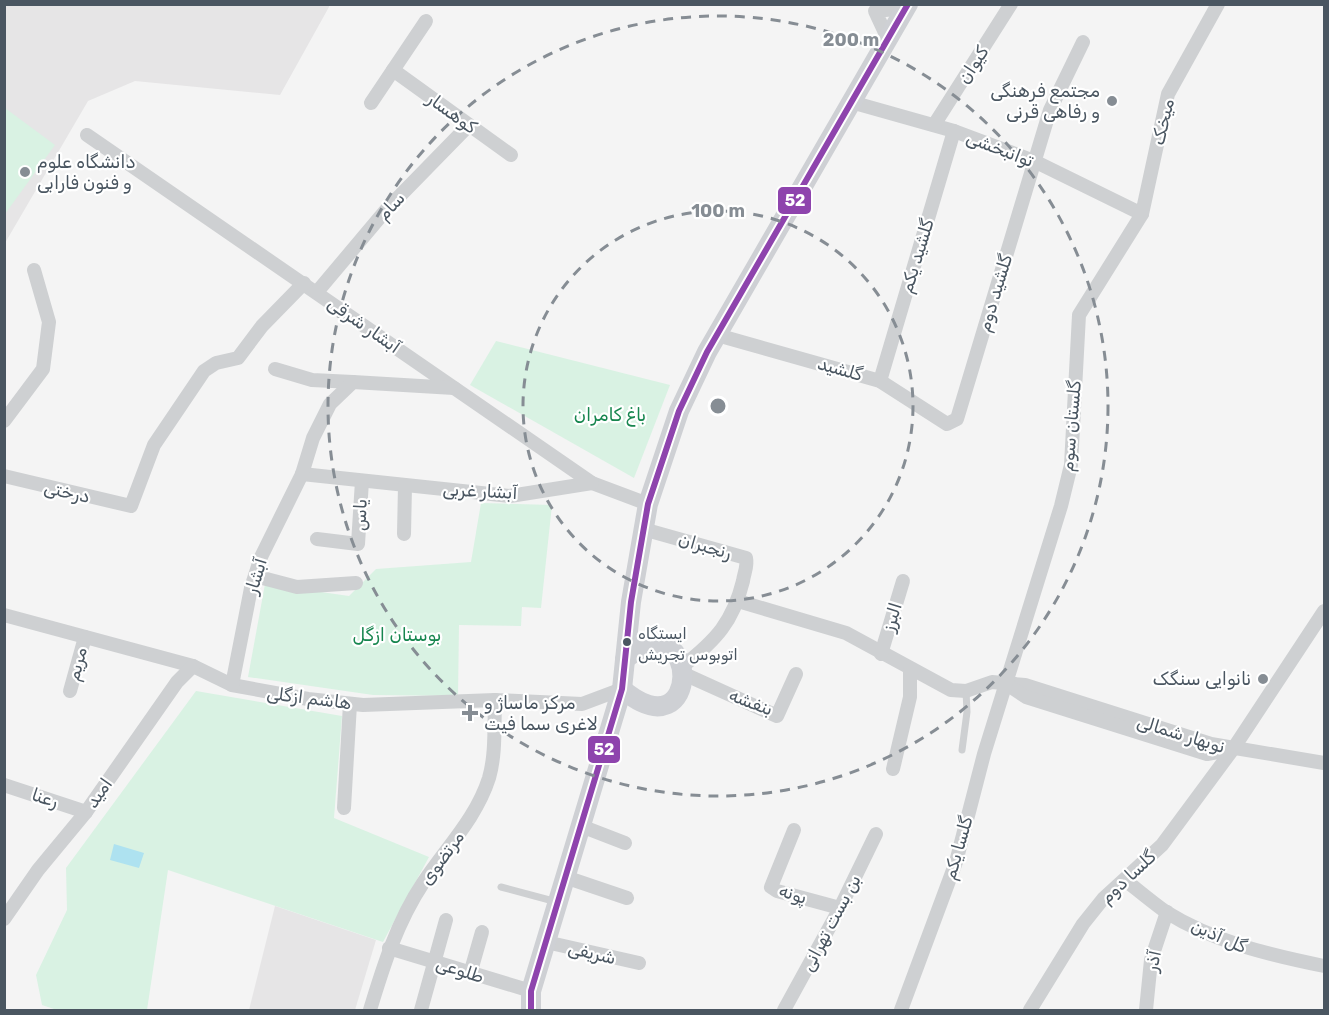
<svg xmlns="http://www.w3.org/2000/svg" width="1329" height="1015" viewBox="0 0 1329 1015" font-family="Rubik,Cairo,sans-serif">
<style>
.education{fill:#e6e5e6}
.green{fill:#d9f2e3}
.water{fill:#aee2f0}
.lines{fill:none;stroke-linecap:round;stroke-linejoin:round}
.service{stroke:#ced0d2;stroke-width:7}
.minor{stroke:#ced0d2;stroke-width:14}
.secondary{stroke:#ced0d4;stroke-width:20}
.bus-1-casing{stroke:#fff;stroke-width:10}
.bus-1{stroke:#8e44ad;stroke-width:6}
.ring{fill:none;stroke:#868d94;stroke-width:3;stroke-dasharray:10 8}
.poi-dot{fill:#868d94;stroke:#fff;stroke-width:2}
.bus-dot{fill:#4a5661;stroke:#fff;stroke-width:2}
.labels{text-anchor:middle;stroke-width:4.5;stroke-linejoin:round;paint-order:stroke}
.bus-label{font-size:16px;fill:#4a5661;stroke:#fff;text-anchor:start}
.street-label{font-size:18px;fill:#4a5661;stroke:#fff}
.poi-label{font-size:18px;fill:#4a5661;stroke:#fff;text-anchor:end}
.park-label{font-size:18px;fill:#17864f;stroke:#fff}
.centre{fill:#868d94;stroke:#fff;stroke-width:3}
.ring-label{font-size:18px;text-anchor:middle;font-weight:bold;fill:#868d94;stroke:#fff;stroke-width:4.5;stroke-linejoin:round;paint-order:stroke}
.line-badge{stroke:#fff;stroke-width:2}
.badge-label{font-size:16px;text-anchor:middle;font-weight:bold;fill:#fff}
</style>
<rect width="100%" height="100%" fill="#f4f4f4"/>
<!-- education -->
<g class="education">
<path d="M 5,5 L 329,5 L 329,7 L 280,95 L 135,81 L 88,101 L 5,243 Z"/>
<path d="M 275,906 L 376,940 L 355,1010 L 249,1010 Z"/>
</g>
<!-- green -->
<g class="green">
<path d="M 5,108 L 55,145 L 5,214 Z"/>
<path d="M 496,341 L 670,385 L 634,478 L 470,385 Z"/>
<path d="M 481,503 L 552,505 L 541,608 L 522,607 L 521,626 L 459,625 L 458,696 L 373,695 L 248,677 L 265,584 L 349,596 L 376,569 L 471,562 Z"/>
<path d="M 196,691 L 342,716 L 334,818 L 429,857 L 383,942 L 168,870 L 147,1010 L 57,1010 L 42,1005 L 36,975 L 67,910 L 66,868 Z"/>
</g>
<!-- water -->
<path class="water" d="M 114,844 L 144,853 L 139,868 L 110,860 Z"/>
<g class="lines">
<!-- service -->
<g class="service">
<path d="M 962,750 L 967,712 L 966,691"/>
<path d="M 501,887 L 557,902"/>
</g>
<!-- minor -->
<g class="minor">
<path d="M 888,39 L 875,11 L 906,8"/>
<path d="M 393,70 L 511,155"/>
<path d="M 851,102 L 954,131 L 1034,161 L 1142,214"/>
<path d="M 371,103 L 426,21"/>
<path d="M 934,125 L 1011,4"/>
<path d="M 87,135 L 592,483 L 648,504"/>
<path d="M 317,292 L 386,210 L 469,125"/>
<path d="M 717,335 L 880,381 L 947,424 L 957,419 L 1050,110 L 1083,42"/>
<path d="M 275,369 L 312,380 L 353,382"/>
<path d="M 880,381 L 954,131"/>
<path d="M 4,421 L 43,369 L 49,322 L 34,270"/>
<path d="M 302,474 L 510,496 L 592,483"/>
<path d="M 4,476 L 131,506 L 154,445 L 204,371 L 216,363 L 238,358 L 262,326 L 304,283"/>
<path d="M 643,529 L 746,558 C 748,566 744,573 743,581 C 733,622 716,640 683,666"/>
<path d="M 404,534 L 405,486"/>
<path d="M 317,539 L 358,544 L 362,481"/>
<path d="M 255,576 L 297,587 L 356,583"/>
<path d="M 738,601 L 846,633 L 951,690 L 966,691 L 992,682 L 1025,685 L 1211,744 L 1324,763"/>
<path d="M 4,615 L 193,666 L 232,685 L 308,699 L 363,705 L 495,700 L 582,704 L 622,689"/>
<path d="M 881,654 L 903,581"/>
<path d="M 684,674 L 777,716 L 796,674"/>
<path d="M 232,685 L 251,588 L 261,557 L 302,474 L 313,438 L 330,404 L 353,382 L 454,388"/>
<path d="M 1008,685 L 1026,697 L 1207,754 L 1228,750"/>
<path d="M 70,691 L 85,637"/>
<path d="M 893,769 L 910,697 L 910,670"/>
<path d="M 4,785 L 86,812"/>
<path d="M 344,808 L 350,704"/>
<path d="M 581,826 L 625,843"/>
<path d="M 794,830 L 771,887 L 777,891 L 840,908"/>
<path d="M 565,877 L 627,898"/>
<path d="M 1125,880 C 1139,891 1152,902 1166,912 C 1214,942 1270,955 1324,966"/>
<path d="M 4,919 L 38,870 L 86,812 L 177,682 L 193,666"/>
<path d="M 546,942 L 639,963"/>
<path d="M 389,948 L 531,991"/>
<path d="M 470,974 L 482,932"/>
<path d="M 370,1010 C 383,967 397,922 423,883 C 445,849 476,819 489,778 C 496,754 494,726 495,700"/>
<path d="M 421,1010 L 446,920"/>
<path d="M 784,1010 L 840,908 L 876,834"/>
<path d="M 901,1010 L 956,862 L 984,754 L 1061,506 L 1071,465 L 1079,315 L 1142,214 L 1168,94 L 1218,4"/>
<path d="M 1030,1010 L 1083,924 L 1103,899 L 1162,845 L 1233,749 L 1324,611"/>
<path d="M 1146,1010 L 1151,960 L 1167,912"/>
</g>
<!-- secondary -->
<g class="secondary">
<path d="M 622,689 C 702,757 702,598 625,659"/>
<path d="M 531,1010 L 531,991 L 622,689 L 631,602 L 648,504 L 679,411 L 707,352 L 908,4"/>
</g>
<defs>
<path id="bus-1" d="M 531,1010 L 531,991 L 622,689 L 631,602 L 648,504 L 679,411 L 707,352 L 908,4"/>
</defs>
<!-- bus-1 casing -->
<use href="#bus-1" class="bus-1-casing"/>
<!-- bus-1 -->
<use href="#bus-1" class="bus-1"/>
</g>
<!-- distance rings -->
<g class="ring">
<circle cx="718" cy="406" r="195"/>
<circle cx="718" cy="406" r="390"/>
</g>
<!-- markers -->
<g class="poi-dot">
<circle cx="1112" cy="101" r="6"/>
<circle cx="25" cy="172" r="6"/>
<circle cx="1263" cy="679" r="6"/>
<path d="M467 704h6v6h6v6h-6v6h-6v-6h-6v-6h6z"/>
</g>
<circle class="bus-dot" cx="627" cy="642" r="5"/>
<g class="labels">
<!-- bus labels -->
<g class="bus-label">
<text x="638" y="639">ایستگاه<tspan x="638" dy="21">اتوبوس تجریش</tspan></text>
</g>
<!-- street labels -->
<g class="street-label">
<text transform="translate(973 65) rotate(-57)" y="6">کیوان</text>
<text transform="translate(452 113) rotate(36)" y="6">کوهسار</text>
<text transform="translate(1163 122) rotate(-77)" y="6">میخک</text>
<text transform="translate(1000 149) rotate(21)" y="6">توانبخشی</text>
<text transform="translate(391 206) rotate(-47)" y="6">سام</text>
<text transform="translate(917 256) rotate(-73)" y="6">گلشيد يكم</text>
<text transform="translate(995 293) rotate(-73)" y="6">گلشيد دوم</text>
<text transform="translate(364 325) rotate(35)" y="6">آبشار شرقی</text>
<text transform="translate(840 369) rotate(16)" y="6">گلشید</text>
<text transform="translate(1071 426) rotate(-85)" y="6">گلستان سوم</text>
<text transform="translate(480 491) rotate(3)" y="6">آبشار غربی</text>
<text transform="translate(67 492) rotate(13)" y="6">درختی</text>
<text transform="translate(360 515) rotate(-87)" y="6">یاس</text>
<text transform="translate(705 546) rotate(16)" y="6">رنجبران</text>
<text transform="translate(256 576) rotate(-73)" y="6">آبشار</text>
<text transform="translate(892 617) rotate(-73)" y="6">البرز</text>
<text transform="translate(77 664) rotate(-75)" y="6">مریم</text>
<text transform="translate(309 698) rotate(7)" y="6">هاشم ازگلی</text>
<text transform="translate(751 702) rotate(21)" y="6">بنفشه</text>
<text transform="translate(1181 734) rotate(17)" y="6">نوبهار شمالی</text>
<text transform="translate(99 793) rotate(-55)" y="6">امید</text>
<text transform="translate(45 798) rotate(18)" y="6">رعنا</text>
<text transform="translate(958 848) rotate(-74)" y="6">گلسا يكم</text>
<text transform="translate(442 858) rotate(-54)" y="6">مرتضوی</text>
<text transform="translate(1128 877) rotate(-43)" y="6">گلسا دوم</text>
<text transform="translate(793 894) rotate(18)" y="6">پونه</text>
<text transform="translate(831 923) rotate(-62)" y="6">بن بست تهرانی</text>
<text transform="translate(1219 936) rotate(24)" y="6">گل آذین</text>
<text transform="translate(592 953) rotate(13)" y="6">شریفی</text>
<text transform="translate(1153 961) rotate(-78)" y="6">آذر</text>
<text transform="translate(460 970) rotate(18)" y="6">طلوعی</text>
</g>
<!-- poi labels -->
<g class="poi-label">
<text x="1100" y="97">مجتمع فرهنگی<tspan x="1100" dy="21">و رفاهی قرنی</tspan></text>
<text x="37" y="168" text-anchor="start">دانشگاه علوم<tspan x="37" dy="21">و فنون فارابی</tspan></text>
<text x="1251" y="685">نانوایی سنگک</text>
<text x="484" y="709" text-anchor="start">مرکز ماساژ و<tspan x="484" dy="21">لاغری سما فیت</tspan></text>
</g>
<!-- park labels -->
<g class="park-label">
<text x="610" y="421">باغ کامران</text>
<text x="397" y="641">بوستان ازگل</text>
</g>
</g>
<circle cx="718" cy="406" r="9" class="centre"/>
<g class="ring-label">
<text x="851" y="46">200 m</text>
<text x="718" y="217">100 m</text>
</g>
<g class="line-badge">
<rect x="777" y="186" width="35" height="29" rx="6" fill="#8e44ad"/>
<rect x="587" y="735" width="34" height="29" rx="6" fill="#8e44ad"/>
</g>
<g class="badge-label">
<text x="795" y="206">52</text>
<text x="604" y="755">52</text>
</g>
<!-- border -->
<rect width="1329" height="1015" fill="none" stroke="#4a5661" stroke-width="12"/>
</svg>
